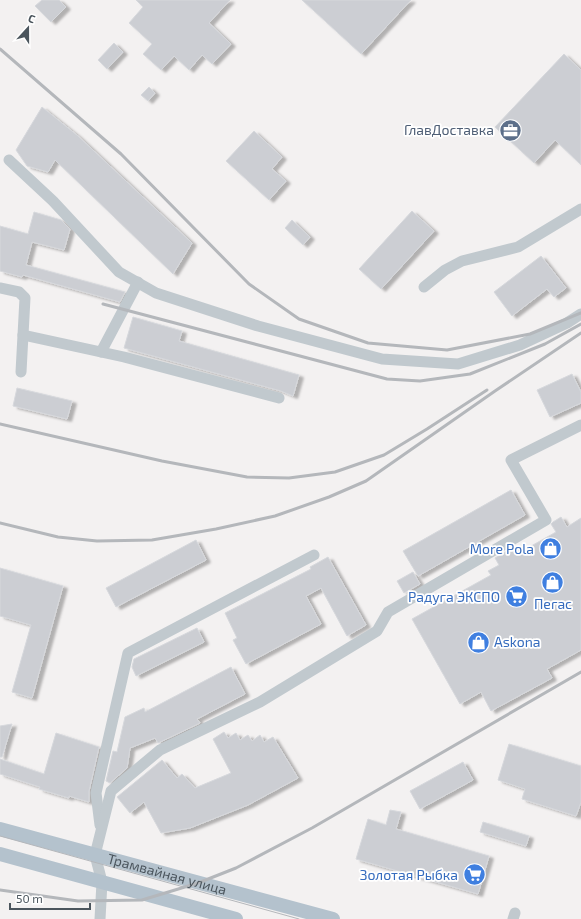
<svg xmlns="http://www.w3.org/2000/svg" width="581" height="919" viewBox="0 0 581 919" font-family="'Exo 2',sans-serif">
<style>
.building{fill:#ccced3;stroke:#d6d8dc;filter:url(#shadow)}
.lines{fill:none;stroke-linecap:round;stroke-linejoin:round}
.minor{stroke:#c1c9ce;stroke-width:11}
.major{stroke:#b4c2cd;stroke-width:14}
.tram{stroke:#b4b7bb;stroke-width:1}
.rail{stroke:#b4b7bb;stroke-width:3}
.labels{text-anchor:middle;stroke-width:3.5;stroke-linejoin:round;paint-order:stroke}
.service-label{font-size:14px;fill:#4e5e75;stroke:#fff;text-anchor:end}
.shop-label{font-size:14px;fill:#366cbe;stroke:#fff;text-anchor:end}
.street-label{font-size:14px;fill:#4b555d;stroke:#fff}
</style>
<defs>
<filter id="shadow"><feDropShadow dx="4.5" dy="2.5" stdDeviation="1" flood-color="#0004"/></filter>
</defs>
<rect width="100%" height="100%" fill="#f3f1f1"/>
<!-- building -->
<g class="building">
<path d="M 42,0 L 59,0 L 66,7 L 51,22 L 35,6 Z"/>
<path d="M 136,0 L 230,0 L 209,23 L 231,44 L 212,64 L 202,55 L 189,70 L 174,56 L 161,70 L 143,54 L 152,44 L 129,23 L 143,7 Z"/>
<path d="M 302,0 L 411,0 L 361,54 Z"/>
<path d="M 114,43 L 123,52 L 107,69 L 98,60 Z"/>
<path d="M 564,54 L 581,70 L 581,165 L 555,140 L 534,163 L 495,127 Z"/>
<path d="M 149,87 L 155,93 L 148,101 L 141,95 Z"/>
<path d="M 42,107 L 78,136 L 192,243 L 173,274 L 55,160 L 48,172 L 27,166 L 16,150 Z"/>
<path d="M 254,131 L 282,157 L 272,169 L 286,181 L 269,200 L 226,161 Z"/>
<path d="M 412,211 L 434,231 L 381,289 L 359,269 Z"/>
<path d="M 34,212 L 61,220 L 70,229 L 64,250 L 32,242 L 26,265 L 125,292 L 120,302 L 23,275 L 22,277 L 0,271 L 0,226 L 28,234 Z"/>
<path d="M 292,220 L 310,237 L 303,245 L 285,228 Z"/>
<path d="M 541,256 L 566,288 L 554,297 L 547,289 L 512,316 L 494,292 Z"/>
<path d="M 133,317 L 182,331 L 179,341 L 299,375 L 293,396 L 281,391 L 124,348 Z"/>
<path d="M 572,374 L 581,392 L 581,403 L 550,417 L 537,390 Z"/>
<path d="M 17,388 L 72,401 L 67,419 L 13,406 Z"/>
<path d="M 511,490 L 525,515 L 418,576 L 403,551 Z"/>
<path d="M 561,517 L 567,527 L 581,518 L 581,650 L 547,669 L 552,678 L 491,711 L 481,692 L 460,704 L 412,619 L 491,575 L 488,571 L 499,565 L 495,558 L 513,547 L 517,554 L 556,532 L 551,524 L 553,522 Z"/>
<path d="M 196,540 L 206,560 L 116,607 L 106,588 Z"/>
<path d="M 328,557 L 366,625 L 347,636 L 321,588 L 306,596 L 321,624 L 246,664 L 233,640 L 237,638 L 225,613 L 311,569 L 310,567 Z"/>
<path d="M 0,568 L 63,586 L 32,698 L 12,692 L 31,625 L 0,616 Z"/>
<path d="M 413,572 L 420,584 L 404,593 L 397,581 Z"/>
<path d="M 197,628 L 204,642 L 136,676 L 132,667 L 134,659 Z"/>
<path d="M 231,667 L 245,694 L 197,719 L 200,723 L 158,743 L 155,738 L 130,748 L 127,768 L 110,783 L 106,781 L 113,751 L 117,752 L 125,717 L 144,708 L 145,712 Z"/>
<path d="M 12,724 L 2,757 L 0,757 L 0,726 Z"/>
<path d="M 224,732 L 228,738 L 236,733 L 240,740 L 248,735 L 252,741 L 260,735 L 264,742 L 273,737 L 298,778 L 248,805 L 190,828 L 161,833 L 144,802 L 130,813 L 117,797 L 162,760 L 177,778 L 182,774 L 195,788 L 231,773 L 213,739 Z"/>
<path d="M 56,733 L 99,747 L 89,791 L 89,802 L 69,796 L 69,798 L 39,789 L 40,787 L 0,774 L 0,759 L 44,774 Z"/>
<path d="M 509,744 L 581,766 L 581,802 L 576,816 L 522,799 L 525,789 L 498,780 Z"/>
<path d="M 463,762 L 473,780 L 420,809 L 410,791 Z"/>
<path d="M 390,810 L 401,812 L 396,829 L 489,856 L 478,894 L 356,859 L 368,819 L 386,825 Z"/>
<path d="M 483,822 L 529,836 L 526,846 L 480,832 Z"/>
</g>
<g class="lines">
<!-- minor -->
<g class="minor">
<path d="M 9,160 L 53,201 L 119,272 L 156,293 L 258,326 L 382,359 L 458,364 L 520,345 L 567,323 L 581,314"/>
<path d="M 424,287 L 445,270 L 462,261 L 518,247 L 581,209"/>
<path d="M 0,288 L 19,292 L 25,298 L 21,372"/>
<path d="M 23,335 L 124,357 L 279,398"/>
<path d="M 101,352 L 138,282"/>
<path d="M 100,825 L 96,793 L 128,653 L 314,555"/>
<path d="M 100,919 L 102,882 L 95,855 L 111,791 L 160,750 L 260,702 L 377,631 L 388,612 L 546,520 L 511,460 L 581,425"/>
<path d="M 513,919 L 515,913"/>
</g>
<!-- major -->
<g class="major">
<path id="s1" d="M 0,829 L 333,919"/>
<path d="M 0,854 L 236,919"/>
</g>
<!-- tram -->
<path class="tram" d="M 0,836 L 299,919"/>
<!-- rail -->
<g class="rail">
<path d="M 0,49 L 121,154 L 249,284 L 299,319 L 368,343 L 447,350 L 530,334 L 581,313"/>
<path d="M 103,304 L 387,379 L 420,381 L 470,374 L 545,344 L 581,324"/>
<path d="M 0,424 L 162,461 L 247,477 L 289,478 L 335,472 L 384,455 L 427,429 L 487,390"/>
<path d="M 0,523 L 58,537 L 97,541 L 152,540 L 216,529 L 275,516 L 329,497 L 366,481 L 495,391 L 581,333"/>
<path d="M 0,890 L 78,901 L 142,900 L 198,883 L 236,868 L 312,828 L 581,672"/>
</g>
</g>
<!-- icons -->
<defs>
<symbol id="office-disc" viewBox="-11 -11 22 22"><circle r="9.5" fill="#5c6f8a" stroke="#fff"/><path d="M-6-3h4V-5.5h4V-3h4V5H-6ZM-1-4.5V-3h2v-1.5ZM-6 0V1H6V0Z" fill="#fff"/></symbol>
<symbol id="shop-disc" viewBox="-11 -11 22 22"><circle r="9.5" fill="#3f7fe0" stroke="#fff"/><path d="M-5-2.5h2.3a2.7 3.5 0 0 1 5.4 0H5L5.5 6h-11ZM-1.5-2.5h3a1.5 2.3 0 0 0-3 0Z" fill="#fff"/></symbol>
<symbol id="supermarket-disc" viewBox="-11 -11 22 22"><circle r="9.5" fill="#3f7fe0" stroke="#fff"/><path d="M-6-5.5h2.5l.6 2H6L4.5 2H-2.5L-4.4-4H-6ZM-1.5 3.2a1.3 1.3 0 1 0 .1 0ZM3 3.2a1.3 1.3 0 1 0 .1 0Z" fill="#fff"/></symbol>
</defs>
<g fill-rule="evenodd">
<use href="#office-disc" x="498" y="118" width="25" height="25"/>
<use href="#shop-disc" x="538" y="536" width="25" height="25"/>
<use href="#shop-disc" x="540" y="570" width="25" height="25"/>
<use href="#supermarket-disc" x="504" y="584" width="25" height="25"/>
<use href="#shop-disc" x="466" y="630" width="25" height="25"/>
<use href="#supermarket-disc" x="462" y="862" width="25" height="25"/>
</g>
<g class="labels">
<!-- service labels -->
<g class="service-label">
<text x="494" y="135">ГлавДоставка</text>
</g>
<!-- shop labels -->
<g class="shop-label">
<text x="534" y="554">More Pola</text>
<text x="500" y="602">Радуга ЭКСПО</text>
<text x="553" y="609" text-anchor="middle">Пегас</text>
<text x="494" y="647" text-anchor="start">Askona</text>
<text x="458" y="880">Золотая Рыбка</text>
</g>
<!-- street labels -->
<g class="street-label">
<text dy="5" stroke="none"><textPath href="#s1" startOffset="173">Трамвайная улица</textPath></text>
</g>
</g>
<!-- north arrow -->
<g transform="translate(28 28) rotate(21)" stroke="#ffffff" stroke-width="3" paint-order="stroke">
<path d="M0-3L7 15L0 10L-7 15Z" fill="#4b555d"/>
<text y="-6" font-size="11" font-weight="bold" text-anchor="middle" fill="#4b555d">С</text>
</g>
<!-- scale -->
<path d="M10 903v6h80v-6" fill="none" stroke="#4b555d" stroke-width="2"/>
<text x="16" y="903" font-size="12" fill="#4b555d" stroke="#ffffff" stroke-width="3" paint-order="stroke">50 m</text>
</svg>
